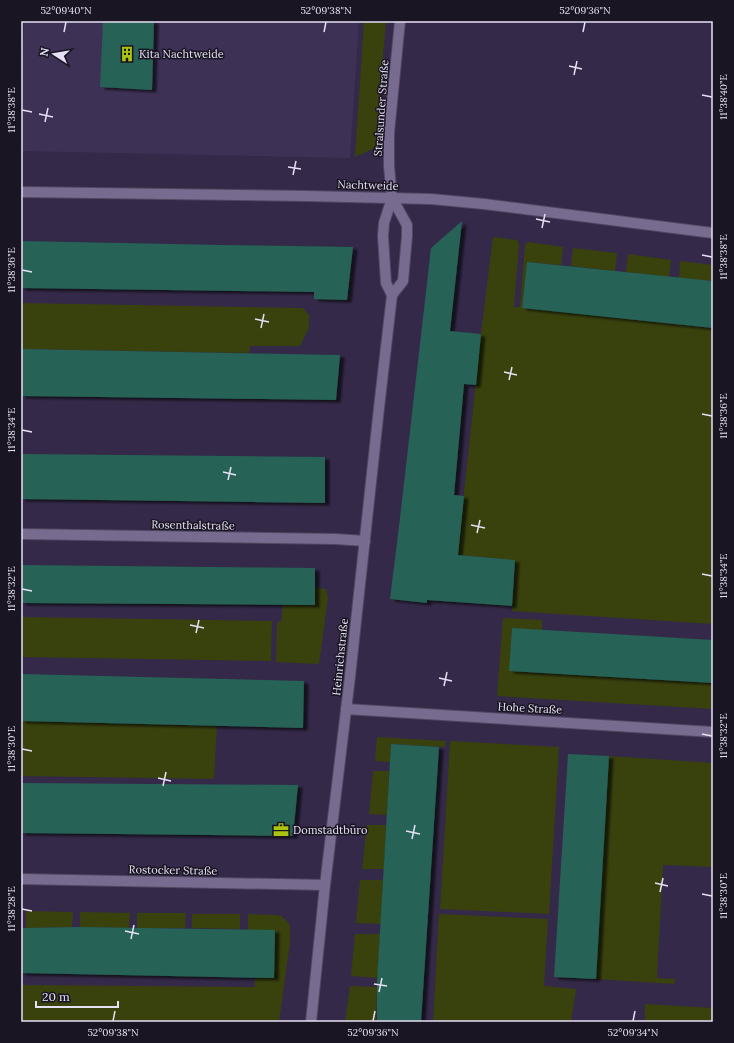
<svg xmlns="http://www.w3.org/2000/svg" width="734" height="1043" viewBox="0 0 734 1043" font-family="Lora,serif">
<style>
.built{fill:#3d3156}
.green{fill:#39420d}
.building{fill:#256256;filter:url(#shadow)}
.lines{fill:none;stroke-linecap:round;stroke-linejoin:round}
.street-casing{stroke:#514761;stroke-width:12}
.street{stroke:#776c8f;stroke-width:10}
.ticks{fill:none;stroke:#e6e0f4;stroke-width:1.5}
.labels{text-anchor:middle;stroke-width:3;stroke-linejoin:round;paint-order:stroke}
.poi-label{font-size:11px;fill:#e6e0f4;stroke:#1a1523;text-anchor:start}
.street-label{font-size:11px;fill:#e6e0f4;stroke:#1a1523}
.neatline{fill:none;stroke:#e6e0f4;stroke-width:1.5}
.ticks-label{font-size:10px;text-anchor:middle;fill:#e6e0f4}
</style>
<defs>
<filter id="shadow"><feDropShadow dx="4.5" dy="2.5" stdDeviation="1" flood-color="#0009"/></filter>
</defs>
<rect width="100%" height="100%" fill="#342948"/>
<!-- built -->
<path class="built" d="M 24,21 L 359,21 L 350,158 L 21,151 L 21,112 Z"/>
<!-- green -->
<g class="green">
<path d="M 364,21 L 386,21 L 375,148 L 355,157 Z"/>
<path d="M 493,237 L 517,240 L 519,245 L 514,307 L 520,307 L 525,245 L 528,242 L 563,247 L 561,265 L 527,262 L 522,308 L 713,328 L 713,624 L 512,611 L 515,560 L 456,555 L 458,549 L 481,334 Z"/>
<path d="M 573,248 L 617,253 L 615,271 L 571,266 Z"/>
<path d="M 628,254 L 671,260 L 669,277 L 626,272 Z"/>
<path d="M 680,261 L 713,265 L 713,281 L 679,278 Z"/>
<path d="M 21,303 L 303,308 L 309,315 L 309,328 L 300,346 L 250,346 L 249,353 L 21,349 Z"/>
<path d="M 315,588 L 326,589 L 328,598 L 319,664 L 276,662 L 277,622 L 281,622 L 283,605 L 314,605 Z"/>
<path d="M 21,617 L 272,621 L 271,661 L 21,657 Z"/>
<path d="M 503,618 L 542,620 L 542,630 L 512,629 L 510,671 L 713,683 L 713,709 L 497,696 Z"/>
<path d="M 21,721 L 217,726 L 214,779 L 21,776 Z"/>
<path d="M 377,737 L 446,741 L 445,747 L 391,744 L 390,762 L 375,761 Z"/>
<path d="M 450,741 L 559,747 L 549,914 L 440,909 Z"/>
<path d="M 609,756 L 713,763 L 713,867 L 663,865 L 657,978 L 675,979 L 674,984 L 596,979 Z"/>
<path d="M 373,771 L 389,771 L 387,815 L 369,814 Z"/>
<path d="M 367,825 L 386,825 L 384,869 L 362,869 Z"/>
<path d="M 360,880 L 383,880 L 381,924 L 356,923 Z"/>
<path d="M 26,911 L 73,912 L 72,927 L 26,928 Z"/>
<path d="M 80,912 L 130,913 L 129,928 L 80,927 Z"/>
<path d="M 137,913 L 186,913 L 185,928 L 137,928 Z"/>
<path d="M 192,914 L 240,914 L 240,929 L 192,928 Z"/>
<path d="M 248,914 L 276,915 L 281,916 L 288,922 L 290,926 L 290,943 L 279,1022 L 21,1022 L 21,985 L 255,987 L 255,978 L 273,978 L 275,930 L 248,930 Z"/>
<path d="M 439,914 L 548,919 L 544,986 L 576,989 L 571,1022 L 433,1022 Z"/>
<path d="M 355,934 L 380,934 L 378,978 L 351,976 Z"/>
<path d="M 350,986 L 377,987 L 376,1022 L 345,1022 Z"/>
<path d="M 645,1004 L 713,1008 L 713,1022 L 645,1022 Z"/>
</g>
<!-- building -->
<g class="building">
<path d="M 103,21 L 154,21 L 152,90 L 100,87 Z"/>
<path d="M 462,221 L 450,331 L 481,334 L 476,385 L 464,384 L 454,495 L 464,496 L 458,555 L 515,560 L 512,606 L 427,600 L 427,603 L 390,599 L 400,518 L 431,248 Z"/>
<path d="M 21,241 L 222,245 L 353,247 L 347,300 L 314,299 L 314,292 L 21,288 Z"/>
<path d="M 527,262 L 713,281 L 713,328 L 522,308 Z"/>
<path d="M 21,349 L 340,355 L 336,400 L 21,396 Z"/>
<path d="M 21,454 L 325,457 L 325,503 L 21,499 Z"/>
<path d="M 21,565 L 315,568 L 315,605 L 21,603 Z"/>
<path d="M 512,628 L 713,640 L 713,683 L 509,671 Z"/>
<path d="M 21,674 L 304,681 L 303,728 L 21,721 Z"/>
<path d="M 391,744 L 439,747 L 421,1022 L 377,1022 L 377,982 Z"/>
<path d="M 568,754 L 609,756 L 596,979 L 554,977 Z"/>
<path d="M 21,783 L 298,785 L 293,836 L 21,833 Z"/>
<path d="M 80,927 L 275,930 L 274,978 L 21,973 L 21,928 Z"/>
</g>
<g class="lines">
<defs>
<g id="street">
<path d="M 21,192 L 306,196 L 431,199 L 484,204 L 713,233"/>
<path d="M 392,295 L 386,283 L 383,236 L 384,223 L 392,198"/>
<path d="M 21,534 L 336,539 L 365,541"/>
<path d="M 346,709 L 713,732"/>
<path d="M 21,879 L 325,885"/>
<path d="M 311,1022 L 325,885 L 350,677 L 379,408 L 392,295 L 403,281 L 407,236 L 407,225 L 392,198 L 389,166 L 389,133 L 400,21"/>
</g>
</defs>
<!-- street casing -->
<use href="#street" class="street-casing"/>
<!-- street -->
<use href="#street" class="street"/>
</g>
<!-- ticks -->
<path class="ticks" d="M 64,32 L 66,22M 324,32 L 326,22M 583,32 L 585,22M 569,66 L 582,69M 574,75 L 577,61M 702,95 L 712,97M 22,110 L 32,112M 39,114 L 53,117M 45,122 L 48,108M 288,167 L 301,169M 293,175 L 296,161M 536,219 L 550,222M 542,228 L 545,214M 702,255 L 712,257M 22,270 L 32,272M 255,319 L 269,322M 261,328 L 264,314M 504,372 L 517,375M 509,380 L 512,367M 702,414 L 712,416M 22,430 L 32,432M 223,472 L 236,475M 228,480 L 231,467M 471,525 L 485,528M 477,533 L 480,520M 702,574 L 712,576M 22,589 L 32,591M 190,625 L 204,628M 196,633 L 199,620M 439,678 L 452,681M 444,686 L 447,672M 702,734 L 712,736M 22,749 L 32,751M 158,778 L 171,781M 163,786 L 166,772M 406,831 L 420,834M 412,839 L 415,825M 655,883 L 668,886M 660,892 L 663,878M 702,894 L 712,896M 22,909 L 32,911M 125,931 L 139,934M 131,939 L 134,925M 374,984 L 387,986M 379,992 L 382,978M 113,1021 L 115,1011M 373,1021 L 375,1011M 633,1021 L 635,1011"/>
<!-- icons -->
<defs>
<symbol id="building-bare" viewBox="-9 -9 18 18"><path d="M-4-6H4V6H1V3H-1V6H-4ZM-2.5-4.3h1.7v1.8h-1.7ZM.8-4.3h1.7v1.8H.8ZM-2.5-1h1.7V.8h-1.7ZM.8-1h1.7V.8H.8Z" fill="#acc610" stroke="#1a1523" stroke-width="2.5" paint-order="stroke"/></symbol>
<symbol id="office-bare" viewBox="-9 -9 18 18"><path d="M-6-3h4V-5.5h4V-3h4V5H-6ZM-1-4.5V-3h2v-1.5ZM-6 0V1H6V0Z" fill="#acc610" stroke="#1a1523" stroke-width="2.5" paint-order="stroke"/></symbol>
</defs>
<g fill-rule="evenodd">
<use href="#building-bare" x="116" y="43" width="22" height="22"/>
<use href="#office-bare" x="270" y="819" width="22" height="22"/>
</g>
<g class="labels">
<!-- poi labels -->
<g class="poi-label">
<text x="139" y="58">Kita Nachtweide</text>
<text x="293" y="834">Domstadtbüro</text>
</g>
<!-- street labels -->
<g class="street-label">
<text transform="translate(381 108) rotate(-86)" y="4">Stralsunder Straße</text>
<text transform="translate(368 185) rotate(2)" y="4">Nachtweide</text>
<text transform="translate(193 525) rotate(1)" y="4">Rosenthalstraße</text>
<text transform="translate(340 657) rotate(-84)" y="4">Heinrichstraße</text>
<text transform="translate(530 708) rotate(3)" y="4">Hohe Straße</text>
<text transform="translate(173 870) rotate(1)" y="4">Rostocker Straße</text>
</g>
</g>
<!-- border -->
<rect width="734" height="1043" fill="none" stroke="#1a1523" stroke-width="44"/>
<!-- north arrow -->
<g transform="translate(54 54) rotate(282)" stroke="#1a1523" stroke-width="3" paint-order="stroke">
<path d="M0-3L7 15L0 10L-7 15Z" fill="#e6e0f4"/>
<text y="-6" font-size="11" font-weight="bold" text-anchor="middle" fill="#e6e0f4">N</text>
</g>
<!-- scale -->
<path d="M36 1001v6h82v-6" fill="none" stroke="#e6e0f4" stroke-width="2"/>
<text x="42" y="1001" font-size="12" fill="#e6e0f4" stroke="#1a1523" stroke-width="3" paint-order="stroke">20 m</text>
<rect x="22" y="22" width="690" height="999" class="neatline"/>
<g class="ticks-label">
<text x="66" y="14">52°09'40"N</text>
<text x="326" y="14">52°09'38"N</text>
<text x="585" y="14">52°09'36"N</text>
<text transform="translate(723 97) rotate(-90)" y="4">11°38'40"E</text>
<text transform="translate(11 110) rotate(-90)" y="4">11°38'38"E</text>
<text transform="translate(723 257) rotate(-90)" y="4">11°38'38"E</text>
<text transform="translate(11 270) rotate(-90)" y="4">11°38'36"E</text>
<text transform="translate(723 416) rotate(-90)" y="4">11°38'36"E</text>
<text transform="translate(11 430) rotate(-90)" y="4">11°38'34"E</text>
<text transform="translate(723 576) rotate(-90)" y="4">11°38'34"E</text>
<text transform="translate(11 589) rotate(-90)" y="4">11°38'32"E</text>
<text transform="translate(723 736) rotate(-90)" y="4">11°38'32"E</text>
<text transform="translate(11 749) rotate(-90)" y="4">11°38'30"E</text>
<text transform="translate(723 896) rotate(-90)" y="4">11°38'30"E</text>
<text transform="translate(11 909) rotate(-90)" y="4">11°38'28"E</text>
<text x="113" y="1036">52°09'38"N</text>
<text x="373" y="1036">52°09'36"N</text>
<text x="633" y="1036">52°09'34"N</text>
</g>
</svg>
